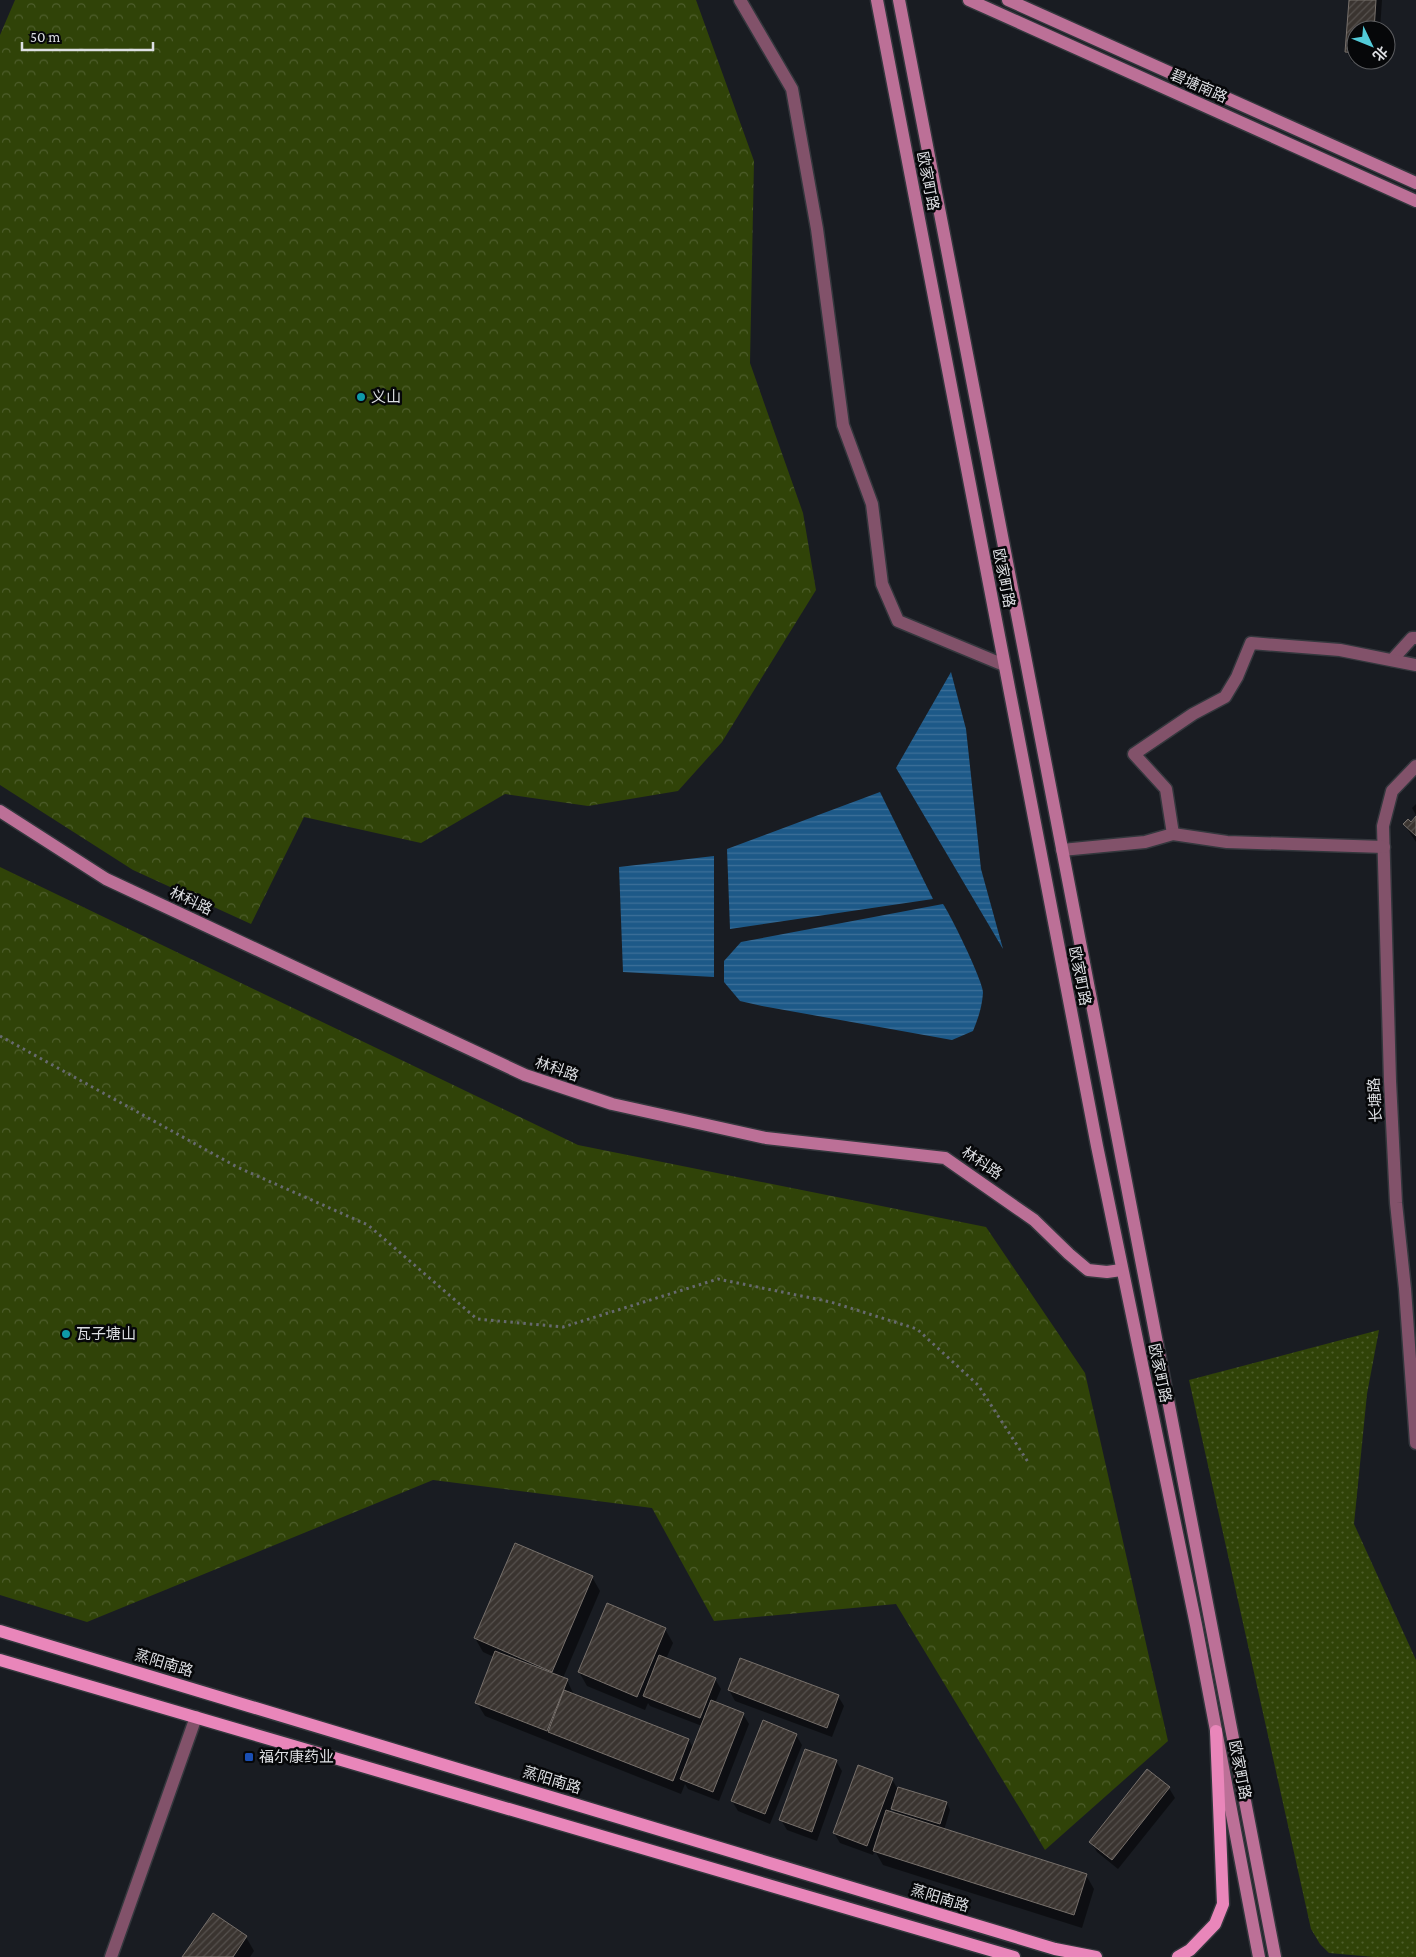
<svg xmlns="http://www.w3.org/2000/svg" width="1416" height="1957" viewBox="0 0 1416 1957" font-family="'Crimson Pro','Noto Sans SC',serif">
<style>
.grass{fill:url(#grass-dots)}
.forest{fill:url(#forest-crowns)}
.water{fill:url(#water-rules)}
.shadow{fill:#0007;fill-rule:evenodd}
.building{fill:url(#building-hatch);stroke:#77706b}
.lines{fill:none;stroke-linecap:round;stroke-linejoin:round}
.street-casing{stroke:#34373d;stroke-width:15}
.secondary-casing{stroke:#34373d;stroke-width:15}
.primary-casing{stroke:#34373d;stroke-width:15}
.path{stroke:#676a6f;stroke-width:3;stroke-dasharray:2.5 4;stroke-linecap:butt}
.street{stroke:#82526a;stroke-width:12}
.secondary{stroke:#bc7097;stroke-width:12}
.primary{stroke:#e986ba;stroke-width:12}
.culture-dot{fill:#0f9aa8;stroke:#060709;stroke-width:2}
.transit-dot{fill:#1a4fb4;stroke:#060709;stroke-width:2}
.labels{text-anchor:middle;stroke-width:5;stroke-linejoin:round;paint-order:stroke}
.street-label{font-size:15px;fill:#dddfe3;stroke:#060709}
.poi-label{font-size:15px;fill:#dddfe3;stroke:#060709;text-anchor:start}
</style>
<defs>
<pattern id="grass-dots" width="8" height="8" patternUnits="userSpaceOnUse" patternTransform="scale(1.25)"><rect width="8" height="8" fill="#304308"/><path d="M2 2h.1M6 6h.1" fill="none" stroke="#4e5e2c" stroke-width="1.8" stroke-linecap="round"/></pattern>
<pattern id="forest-crowns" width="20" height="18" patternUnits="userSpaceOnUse" patternTransform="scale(1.25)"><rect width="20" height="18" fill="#304308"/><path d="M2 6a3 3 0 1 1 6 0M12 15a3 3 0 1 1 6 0" fill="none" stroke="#4e5e2c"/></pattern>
<pattern id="water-rules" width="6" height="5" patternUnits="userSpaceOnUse" patternTransform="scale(1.25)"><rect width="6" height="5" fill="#1d5988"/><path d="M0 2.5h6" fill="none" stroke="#3d7099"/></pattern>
<pattern id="building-hatch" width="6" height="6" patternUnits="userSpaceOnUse" patternTransform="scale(1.25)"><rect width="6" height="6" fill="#3a3430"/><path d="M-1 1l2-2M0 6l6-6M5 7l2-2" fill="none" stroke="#56514e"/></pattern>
</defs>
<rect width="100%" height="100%" fill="#191c22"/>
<!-- grass -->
<path class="grass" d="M 1379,1330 L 1367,1394 L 1354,1524 L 1416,1660 L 1416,1957 L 1374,1957 L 1329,1953 L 1320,1944 L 1311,1929 L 1189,1380 Z"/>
<!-- forest -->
<g class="forest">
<path d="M 15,0 L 696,0 L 754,161 L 750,363 L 803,513 L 816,590 L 722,742 L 678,791 L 588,806 L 505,794 L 421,843 L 304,817 L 251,924 L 133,870 L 0,785 L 0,35 Z"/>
<path d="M 0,867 L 578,1145 L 986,1227 L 1085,1373 L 1168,1741 L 1045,1850 L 896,1604 L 714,1621 L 652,1508 L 433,1480 L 87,1622 L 0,1595 Z"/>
</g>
<!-- water -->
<g class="water">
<path d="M 951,672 L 966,729 L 981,869 L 1003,949 L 896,768 Z"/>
<path d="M 880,792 L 933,899 L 730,929 L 727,849 Z"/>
<path d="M 714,856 L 714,977 L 623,972 L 619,867 Z"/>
<path d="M 943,904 C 951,916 983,981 983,993 C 982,1007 978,1019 973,1031 L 952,1040 L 762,1006 L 740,1001 L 724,982 L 724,961 L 741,942 Z"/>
</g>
<!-- shadow -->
<g class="shadow">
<path d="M 1350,0 L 1382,0 L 1380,30 L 1356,30 L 1356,60 L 1378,60 L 1377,63 L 1352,62 L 1346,51 Z"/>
<path d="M 1416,804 L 1416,815 L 1412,808 Z"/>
<path d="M 1416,818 L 1416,842 L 1404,824 L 1411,824 Z"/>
<path d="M 592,1577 L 600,1591 L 563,1678 L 567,1680 L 574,1695 L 689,1740 L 693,1748 L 702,1726 L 650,1706 L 648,1703 L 645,1710 L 587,1686 L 579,1672 L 665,1629 L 673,1643 L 666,1659 L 715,1679 L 721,1689 L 715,1703 L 743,1714 L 749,1724 L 719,1801 L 688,1789 L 685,1784 L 681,1794 L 485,1716 L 477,1703 L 494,1657 L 483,1652 L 475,1638 Z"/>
<path d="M 729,1690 L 838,1696 L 844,1706 L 832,1737 L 735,1701 Z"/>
<path d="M 796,1735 L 802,1745 L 770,1824 L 738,1811 L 732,1801 Z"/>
<path d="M 836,1761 L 842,1771 L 817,1841 L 787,1830 L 781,1820 Z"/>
<path d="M 892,1779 L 897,1788 L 947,1803 L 950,1810 L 944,1830 L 1086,1875 L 1094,1889 L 1082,1928 L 883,1865 L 875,1851 L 873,1855 L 840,1843 L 834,1833 ZM 891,1807 L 896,1815 L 890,1812 Z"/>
<path d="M 1169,1788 L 1175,1798 L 1118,1869 L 1097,1852 L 1091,1842 Z"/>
<path d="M 214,1914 L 246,1937 L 254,1951 L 250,1957 L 184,1957 Z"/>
</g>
<!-- building -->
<g class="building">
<path d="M 1349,0 L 1376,0 L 1374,30 L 1356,30 L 1356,53 L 1345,52 Z"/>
<path d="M 1416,816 L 1416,836 L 1403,824 L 1408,819 L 1411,822 Z"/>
<path d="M 515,1543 L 593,1576 L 552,1672 L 474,1638 Z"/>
<path d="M 607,1603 L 666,1628 L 637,1697 L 578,1672 Z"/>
<path d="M 495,1651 L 568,1679 L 547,1731 L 475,1703 Z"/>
<path d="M 659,1655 L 716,1678 L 700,1718 L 643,1696 Z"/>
<path d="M 740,1658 L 839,1695 L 827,1728 L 728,1690 Z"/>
<path d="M 564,1690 L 689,1739 L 673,1781 L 548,1732 Z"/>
<path d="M 711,1700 L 744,1713 L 713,1792 L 680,1779 Z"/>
<path d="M 763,1720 L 797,1734 L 765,1814 L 731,1801 Z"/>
<path d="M 805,1749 L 837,1760 L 812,1832 L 779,1820 Z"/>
<path d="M 858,1765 L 893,1778 L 867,1846 L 833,1833 Z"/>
<path d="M 1147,1769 L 1170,1787 L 1112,1860 L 1089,1842 Z"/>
<path d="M 898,1787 L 947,1802 L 940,1824 L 891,1809 Z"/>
<path d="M 886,1810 L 1087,1874 L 1074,1915 L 873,1851 Z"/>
<path d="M 213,1913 L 247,1936 L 233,1957 L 182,1957 Z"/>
</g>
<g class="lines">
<defs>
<g id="street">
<path d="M 740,0 L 792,89 L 817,229 L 843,425 L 872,504 L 882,584 L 898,621 L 1004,665"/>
<path d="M 1392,660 L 1412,638 L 1416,638"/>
<path d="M 1416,766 L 1392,791 L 1383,826 L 1390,1081 L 1396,1203 L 1405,1289 L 1416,1443"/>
<path d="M 1173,834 L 1166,789 L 1134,754 L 1193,714 L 1225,697 L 1237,677 L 1251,643 L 1340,650 L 1416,665"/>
<path d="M 1062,850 L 1145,842 L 1173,834 L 1227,842 L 1384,847"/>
<path d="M 111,1957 L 196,1717"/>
</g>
<g id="secondary">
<path d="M 877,0 L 1097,1146 L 1196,1625 L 1259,1957"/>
<path d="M 899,0 L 1275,1957"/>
<path d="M 969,0 L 1416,201"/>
<path d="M 1008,0 L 1416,183"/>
<path d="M 0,811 L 106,879 L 525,1075 L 612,1104 L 766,1138 L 945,1158 L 1034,1220 L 1069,1254 L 1088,1270 L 1107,1272 L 1121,1270"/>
</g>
<g id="primary">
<path d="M 0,1631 L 1055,1949 L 1096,1957"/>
<path d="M 0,1660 L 1014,1957"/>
<path d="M 1178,1957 L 1190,1950 L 1215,1924 L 1223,1904 L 1216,1731"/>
</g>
</defs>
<!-- street casing -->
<use href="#street" class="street-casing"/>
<!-- secondary casing -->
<use href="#secondary" class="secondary-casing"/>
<!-- primary casing -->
<use href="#primary" class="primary-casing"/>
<!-- path -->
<path class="path" d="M 0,1036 L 237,1167 L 368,1225 L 477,1319 L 563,1327 L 718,1279 L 831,1302 L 917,1329 L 978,1385 L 1028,1462"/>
<!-- street -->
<use href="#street" class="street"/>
<!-- secondary -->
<use href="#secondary" class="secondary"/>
<!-- primary -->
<use href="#primary" class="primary"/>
</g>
<!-- markers -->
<g class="culture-dot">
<circle cx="361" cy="397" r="5"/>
<circle cx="66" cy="1334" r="5"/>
</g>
<rect class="transit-dot" x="244" y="1752" width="10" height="10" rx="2.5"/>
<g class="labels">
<!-- street labels -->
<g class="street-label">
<text transform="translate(1199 86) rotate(24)" y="5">碧塘南路</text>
<text transform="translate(928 181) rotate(79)" y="5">欧家町路</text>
<text transform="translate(1004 578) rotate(79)" y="5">欧家町路</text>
<text transform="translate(191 901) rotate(25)" y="5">林科路</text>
<text transform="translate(1080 976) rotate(79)" y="5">欧家町路</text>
<text transform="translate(557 1069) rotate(19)" y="5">林科路</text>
<text transform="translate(1375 1100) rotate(-93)" y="5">长塘路</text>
<text transform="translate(982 1163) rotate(34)" y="5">林科路</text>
<text transform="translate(1160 1373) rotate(78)" y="5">欧家町路</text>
<text transform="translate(164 1663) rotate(17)" y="5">蒸阳南路</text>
<text transform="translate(1240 1770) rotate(79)" y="5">欧家町路</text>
<text transform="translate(552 1780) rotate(17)" y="5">蒸阳南路</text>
<text transform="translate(940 1898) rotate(17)" y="5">蒸阳南路</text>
</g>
<!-- poi labels -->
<g class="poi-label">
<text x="371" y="402">义山</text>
<text x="76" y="1339">瓦子塘山</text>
<text x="259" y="1762">福尔康药业</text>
</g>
</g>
<!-- north arrow -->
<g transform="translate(1371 45) rotate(133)"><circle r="24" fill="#060709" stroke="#5c5d60"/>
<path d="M0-4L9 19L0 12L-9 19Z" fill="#52cbd9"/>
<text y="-8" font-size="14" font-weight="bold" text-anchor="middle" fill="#dddfe3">北</text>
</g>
<!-- scale -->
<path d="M22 42v8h131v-8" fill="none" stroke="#dddfe3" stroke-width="2.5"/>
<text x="30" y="42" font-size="15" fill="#dddfe3" stroke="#060709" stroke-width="4" paint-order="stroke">50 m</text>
</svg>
